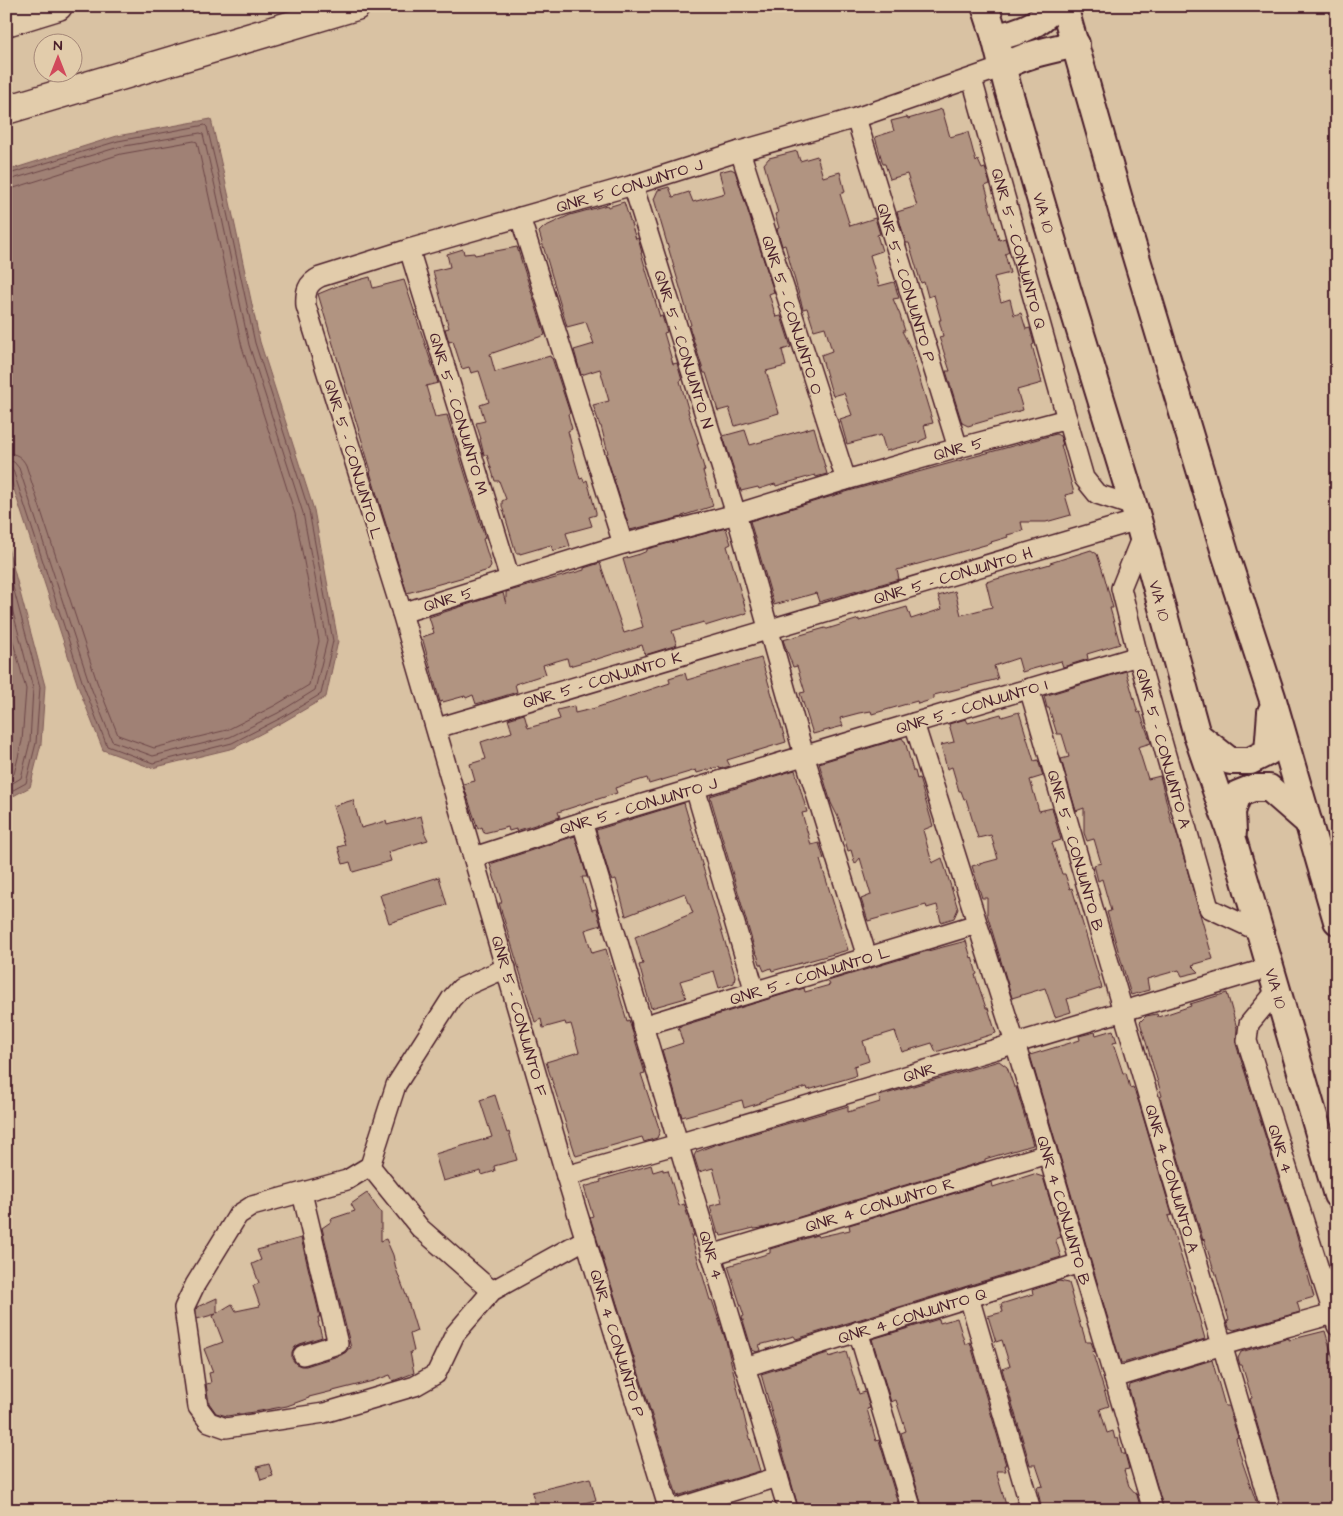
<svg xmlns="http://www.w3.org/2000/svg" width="1343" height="1516" viewBox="0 0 1343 1516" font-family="'Architects Daughter',sans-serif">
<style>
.water{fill:#a08174;stroke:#7e5a57}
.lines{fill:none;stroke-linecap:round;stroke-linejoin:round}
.shore{stroke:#6c4648;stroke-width:1}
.building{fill:#b19481;stroke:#4a1f2b}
.street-casing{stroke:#4a1f2b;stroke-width:22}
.secondary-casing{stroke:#4a1f2b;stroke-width:30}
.highway-casing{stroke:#4a1f2b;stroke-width:31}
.street{stroke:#e2ccab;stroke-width:19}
.secondary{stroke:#e2ccab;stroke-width:26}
.highway{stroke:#e2ccab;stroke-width:28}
.labels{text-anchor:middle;stroke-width:4.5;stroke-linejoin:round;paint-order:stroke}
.street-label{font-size:16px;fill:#4a1f2b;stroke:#e2ccab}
</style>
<rect width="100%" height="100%" fill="#d9c2a3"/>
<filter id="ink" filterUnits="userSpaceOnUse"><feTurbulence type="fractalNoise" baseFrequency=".02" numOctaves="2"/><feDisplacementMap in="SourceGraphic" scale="10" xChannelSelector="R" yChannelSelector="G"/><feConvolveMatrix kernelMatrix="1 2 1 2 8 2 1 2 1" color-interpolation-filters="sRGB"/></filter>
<g filter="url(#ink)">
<!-- water -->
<g class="water">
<path d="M 211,119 L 228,193 L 260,342 L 314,510 L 338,641 L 326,697 L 283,722 L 234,748 L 152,768 L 103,750 L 79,689 L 6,465 L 6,171 L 117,136 Z"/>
<path d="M 6,540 L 45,686 L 41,744 L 30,787 L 6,800 Z"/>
</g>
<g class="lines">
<!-- shore -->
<g class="shore">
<path d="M 6,175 L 118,141 L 205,125 L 207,127 L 223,194 L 255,343 L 309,511 L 333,641 L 321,694 L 281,718 L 232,743 L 153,763 L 107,746 L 84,687 L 13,470 L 11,467 L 6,466"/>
<path d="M 6,181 L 119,147 L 200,133 L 203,134 L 217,195 L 249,345 L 303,513 L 327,641 L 315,690 L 278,713 L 230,737 L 153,756 L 112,741 L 90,685 L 19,468 L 14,462 L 6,460"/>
<path d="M 6,189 L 14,188 L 121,154 L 194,141 L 197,142 L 242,347 L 295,514 L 319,641 L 309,685 L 274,706 L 227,730 L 154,748 L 118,735 L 97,682 L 26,465 C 22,457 16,453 6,453"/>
<path d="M 6,561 L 40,687 L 36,743 L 26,783 L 6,794"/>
<path d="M 6,586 L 33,688 L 30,742 L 21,778 L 6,787"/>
<path d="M 6,616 L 26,689 L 22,741 L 14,774 L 6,779"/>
</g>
</g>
<!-- building -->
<g class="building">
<path d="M 942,109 L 950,137 L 968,132 L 976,162 L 978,160 L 982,169 L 985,168 L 990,184 L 985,186 L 988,196 L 987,197 L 999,240 L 1005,238 L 1009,252 L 1005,254 L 1010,273 L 994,277 L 1001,302 L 1010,299 L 1014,315 L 1021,313 L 1026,329 L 1030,328 L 1034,344 L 1032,345 L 1042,383 L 1017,390 L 1023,410 L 968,426 L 962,423 L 946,371 L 950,371 L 939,337 L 943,336 L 939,320 L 941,320 L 934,295 L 928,297 L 924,282 L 921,283 L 909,243 L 906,243 L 897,212 L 917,206 L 907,174 L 890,179 L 885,164 L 883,164 L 875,137 L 894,131 L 891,121 L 907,117 L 908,119 Z"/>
<path d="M 797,151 L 800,161 L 817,156 L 823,177 L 840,172 L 845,192 L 840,194 L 850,226 L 875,218 L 880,234 L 877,235 L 882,251 L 870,255 L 879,286 L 894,282 L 899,298 L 893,299 L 900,315 L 905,331 L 902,331 L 910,347 L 933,423 L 924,425 L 927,438 L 920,441 L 920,442 L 886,451 L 881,435 L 847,444 L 840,419 L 852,415 L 844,393 L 833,396 L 830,387 L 821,355 L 832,351 L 825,327 L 814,330 L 807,308 L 803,309 L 785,245 L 782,246 L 777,229 L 779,228 L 775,214 L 778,213 L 764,164 L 769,158 Z"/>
<path d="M 731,169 L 735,171 L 774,292 L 769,294 L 776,317 L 781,316 L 791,347 L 782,350 L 786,366 L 766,371 L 779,413 L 735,426 L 729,408 L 718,411 L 706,373 L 704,373 L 689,326 L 691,325 L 654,199 L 658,190 L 669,187 L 673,197 L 689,192 L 693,202 L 725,193 L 719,172 Z"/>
<path d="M 624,202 L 636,239 L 638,238 L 642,253 L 641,253 L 660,317 L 662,316 L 667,332 L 664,333 L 673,364 L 677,363 L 681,377 L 682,380 L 680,381 L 689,412 L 688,412 L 699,444 L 697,444 L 705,471 L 703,471 L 713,506 L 682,516 L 682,517 L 630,530 L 606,454 L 608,453 L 601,426 L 600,426 L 593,405 L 609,401 L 600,369 L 581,375 L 574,350 L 594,344 L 586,322 L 567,327 L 539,232 L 544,227 L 570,215 L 607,205 L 608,207 Z"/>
<path d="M 517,247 L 545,335 L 490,354 L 495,372 L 550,356 L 551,358 L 552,358 L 570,413 L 568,414 L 572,429 L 568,431 L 572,447 L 571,447 L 580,479 L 583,478 L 584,482 L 587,480 L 596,512 L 596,515 L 589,517 L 592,526 L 566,533 L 570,546 L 553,551 L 551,545 L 520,554 L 520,553 L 516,553 L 502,506 L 502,501 L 506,499 L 499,481 L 495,481 L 487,455 L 484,455 L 480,439 L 481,439 L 476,423 L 485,421 L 480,405 L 489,402 L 479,371 L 471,373 L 469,367 L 462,369 L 453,341 L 449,342 L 445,329 L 449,328 L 433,271 L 450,267 L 447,254 L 463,249 L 464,254 L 474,253 L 475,255 Z"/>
<path d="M 370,277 L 373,288 L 404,280 L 438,383 L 426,386 L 435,417 L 447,415 L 485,538 L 483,539 L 491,565 L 489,570 L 407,593 L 370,472 L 371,471 L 318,294 L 340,285 Z"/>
<path d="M 814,427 L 827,474 L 816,477 L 815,475 L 776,486 L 775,484 L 759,489 L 758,487 L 741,491 L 723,436 L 745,430 L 750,445 Z"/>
<path d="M 1056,434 L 1060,436 L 1063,445 L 1061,445 L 1074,493 L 1065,495 L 1071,515 L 1046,522 L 1021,522 L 1023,531 L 1007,535 L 1008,537 L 991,542 L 992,543 L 897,570 L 899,579 L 819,602 L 816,593 L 774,605 L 750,521 L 849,491 Z"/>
<path d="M 726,528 L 731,544 L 727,546 L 747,613 L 705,626 L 704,622 L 672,631 L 677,645 L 645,655 L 642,645 L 594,660 L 594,659 L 569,666 L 567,658 L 543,665 L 546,674 L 515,684 L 517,692 L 501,697 L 476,704 L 473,695 L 466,698 L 465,696 L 443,702 L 443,701 L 440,702 L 422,637 L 434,633 L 429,617 L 503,593 L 506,604 L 506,592 L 584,570 L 584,568 L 600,563 L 624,633 L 643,627 L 623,559 L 640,554 L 647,551 L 647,549 Z"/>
<path d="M 1091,550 L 1097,554 L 1104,575 L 1113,608 L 1110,608 L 1120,644 L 1087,654 L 1088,659 L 1063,667 L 1061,661 L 1022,672 L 1018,658 L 994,666 L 998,679 L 934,695 L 934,699 L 918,704 L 917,701 L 872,714 L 871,711 L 859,713 L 840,718 L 843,726 L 813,734 L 800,693 L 805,692 L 797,666 L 793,667 L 783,640 L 825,628 L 827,629 L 859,619 L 859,621 L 907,607 L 911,619 L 942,609 L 938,596 L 955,591 L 961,615 L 984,609 L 992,607 L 986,582 L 1050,564 L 1050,563 Z"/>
<path d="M 761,658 L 786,742 L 727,760 L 730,766 L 720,769 L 719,767 L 697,773 L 696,770 L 649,784 L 647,778 L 624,785 L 615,788 L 617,793 L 558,812 L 560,817 L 516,831 L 516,829 L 509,831 L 508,827 L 484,833 L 482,827 L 478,829 L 463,784 L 475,781 L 470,764 L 486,759 L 481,742 L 512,732 L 508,719 L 524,714 L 528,728 L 560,719 L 557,710 L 574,706 L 575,713 L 592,709 L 670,683 L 669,678 L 685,673 L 687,680 Z"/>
<path d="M 1126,671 L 1138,713 L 1140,712 L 1151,743 L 1138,747 L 1148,779 L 1160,776 L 1172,824 L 1174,824 L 1213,959 L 1192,965 L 1199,972 L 1182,976 L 1179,970 L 1147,979 L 1149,990 L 1131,995 L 1107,912 L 1111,911 L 1102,879 L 1098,881 L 1094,865 L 1101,863 L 1094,839 L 1087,841 L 1084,833 L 1084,808 L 1076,811 L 1061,759 L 1069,757 L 1062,734 L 1057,734 L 1049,708 L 1047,708 L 1044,696 Z"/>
<path d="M 1019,712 L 1034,761 L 1038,760 L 1043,776 L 1030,780 L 1039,811 L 1052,808 L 1061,840 L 1052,843 L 1062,874 L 1065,874 L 1070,889 L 1072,888 L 1102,988 L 1067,999 L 1071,1012 L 1055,1017 L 1045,988 L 1012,998 L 987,914 L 987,898 L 982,898 L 972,866 L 998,859 L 991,835 L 978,838 L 966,799 L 964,799 L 961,791 L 959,791 L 952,767 L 947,769 L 941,745 L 954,742 L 949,724 L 966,719 L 968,723 L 1001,714 L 1002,717 Z"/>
<path d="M 902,738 L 904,741 L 905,741 L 913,771 L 915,771 L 917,779 L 919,778 L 933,826 L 923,830 L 932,863 L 942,858 L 958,909 L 954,918 L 941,922 L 937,905 L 927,908 L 926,905 L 868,921 L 861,899 L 871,895 L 860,858 L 855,864 L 851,850 L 848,851 L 839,819 L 831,803 L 819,763 Z"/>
<path d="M 795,770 L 807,812 L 802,813 L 811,845 L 819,843 L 824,859 L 820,860 L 848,950 L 772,971 L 771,968 L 764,971 L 761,964 L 760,964 L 757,954 L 756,954 L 710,796 Z"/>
<path d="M 353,800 L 361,828 L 386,821 L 387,825 L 421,816 L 425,832 L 424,832 L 428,840 L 388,852 L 391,861 L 353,872 L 350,862 L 343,864 L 338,847 L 345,845 L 333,806 Z"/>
<path d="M 684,803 L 735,976 L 734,983 L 719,988 L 714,971 L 680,981 L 686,998 L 651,1008 L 639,965 L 643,964 L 635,937 L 693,913 L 685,893 L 626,916 L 616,879 L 612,880 L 610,877 L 596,830 Z"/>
<path d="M 575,836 L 587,877 L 582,877 L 592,910 L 596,909 L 601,925 L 585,930 L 592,953 L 606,949 L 627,1021 L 629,1020 L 645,1073 L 641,1074 L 660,1131 L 657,1138 L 644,1142 L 642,1137 L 576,1156 L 546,1062 L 579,1052 L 571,1024 L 566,1025 L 565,1022 L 543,1028 L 541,1019 L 535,1022 L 499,903 L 502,903 L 490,864 Z"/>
<path d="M 439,877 L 447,905 L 389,923 L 380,895 Z"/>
<path d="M 966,941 L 971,958 L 972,957 L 977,974 L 975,975 L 986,1008 L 988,1008 L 996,1033 L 936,1052 L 932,1043 L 902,1052 L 895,1031 L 863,1041 L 869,1061 L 854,1066 L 856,1076 L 808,1090 L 807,1087 L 776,1096 L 760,1102 L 760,1103 L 744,1108 L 742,1100 L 682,1117 L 662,1050 L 683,1043 L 678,1027 L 804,988 L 805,992 L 830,985 L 828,981 L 924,952 Z"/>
<path d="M 1227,993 L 1237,1028 L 1236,1044 L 1295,1230 L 1314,1297 L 1297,1302 L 1300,1312 L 1234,1330 L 1229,1328 L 1227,1321 L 1229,1320 L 1215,1271 L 1214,1271 L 1204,1239 L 1203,1240 L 1160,1097 L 1162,1096 L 1140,1022 L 1146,1016 L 1157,1014 L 1158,1017 L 1191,1006 L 1190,1004 Z"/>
<path d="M 1113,1030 L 1117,1042 L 1113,1043 L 1123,1073 L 1126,1073 L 1130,1088 L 1133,1087 L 1139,1103 L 1172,1215 L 1168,1216 L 1188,1278 L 1205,1339 L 1123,1363 L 1121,1363 L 1030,1055 L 1080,1040 L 1079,1036 L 1095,1032 L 1096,1035 Z"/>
<path d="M 999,1061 L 1007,1067 L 1014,1087 L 1016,1087 L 1033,1145 L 985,1159 L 985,1161 L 763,1228 L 754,1229 L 754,1228 L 726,1235 L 721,1236 L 720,1233 L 718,1234 L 710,1206 L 722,1203 L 713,1168 L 699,1172 L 694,1156 L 696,1152 L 714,1145 L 848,1106 L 848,1112 L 880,1102 L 879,1096 Z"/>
<path d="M 495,1095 L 507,1133 L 509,1132 L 517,1160 L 494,1166 L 495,1171 L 482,1175 L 481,1171 L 443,1181 L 435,1154 L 492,1137 L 480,1100 Z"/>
<path d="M 651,1165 L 653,1172 L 663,1169 L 663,1171 L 668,1170 L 679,1206 L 684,1204 L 694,1236 L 691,1236 L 710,1300 L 712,1300 L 726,1341 L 747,1428 L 760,1471 L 677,1496 L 590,1217 L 593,1216 L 584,1187 L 601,1182 L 600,1180 Z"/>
<path d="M 1034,1174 L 1043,1177 L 1061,1237 L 1056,1239 L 1056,1241 L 1061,1257 L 796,1339 L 794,1336 L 759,1345 L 761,1350 L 757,1352 L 752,1350 L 742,1317 L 744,1316 L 728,1266 L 770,1253 L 770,1249 L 817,1235 L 818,1237 L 850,1230 L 849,1225 L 992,1182 L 993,1187 Z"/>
<path d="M 367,1193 L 381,1213 L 381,1241 L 386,1239 L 393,1255 L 396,1269 L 406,1295 L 417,1331 L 410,1334 L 414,1351 L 410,1352 L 414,1373 L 393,1381 L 390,1375 L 373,1381 L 309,1397 L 309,1398 L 287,1406 L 260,1411 L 227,1416 L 216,1413 L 209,1403 L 206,1384 L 211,1383 L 209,1373 L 213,1372 L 204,1349 L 223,1342 L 213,1316 L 216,1314 L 197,1319 L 196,1310 L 197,1307 L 217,1298 L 217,1313 L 232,1304 L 236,1311 L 260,1306 L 253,1286 L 259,1283 L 252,1264 L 261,1260 L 257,1250 L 301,1238 L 320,1317 L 318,1317 L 319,1322 L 318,1322 L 322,1337 L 300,1344 L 295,1347 L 292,1353 L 292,1359 L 296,1364 L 301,1366 L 306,1366 L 341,1355 L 346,1352 L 348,1349 L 351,1348 L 322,1228 L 332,1221 L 331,1219 L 355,1211 L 351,1204 Z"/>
<path d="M 1059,1281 L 1069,1283 L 1072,1293 L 1071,1293 L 1081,1328 L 1082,1328 L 1086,1342 L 1091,1342 L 1095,1352 L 1092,1351 L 1109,1406 L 1100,1409 L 1107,1433 L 1113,1431 L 1115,1439 L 1118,1438 L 1122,1454 L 1125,1454 L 1129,1469 L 1124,1470 L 1129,1486 L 1137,1495 L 1141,1510 L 1042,1510 L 1037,1487 L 1043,1486 L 1036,1465 L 1030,1465 L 1002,1369 L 1010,1366 L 1002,1340 L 996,1342 L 988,1316 L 1003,1312 L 1001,1304 L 1033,1294 L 1032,1290 Z"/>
<path d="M 957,1318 L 965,1344 L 970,1342 L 1006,1465 L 1004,1465 L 1006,1471 L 996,1471 L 1006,1505 L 1017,1502 L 1019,1510 L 923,1510 L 901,1433 L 906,1431 L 896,1400 L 891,1402 L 872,1339 L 939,1319 L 940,1323 Z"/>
<path d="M 1325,1331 L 1337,1371 L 1337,1510 L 1282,1510 L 1250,1399 L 1252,1398 L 1242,1365 L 1240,1365 L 1238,1358 L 1241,1352 L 1289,1338 L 1289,1340 Z"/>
<path d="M 846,1352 L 859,1394 L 865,1392 L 870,1408 L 867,1409 L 876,1441 L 879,1440 L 900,1510 L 799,1510 L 761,1374 L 828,1353 L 829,1357 Z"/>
<path d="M 1212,1360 L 1225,1406 L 1228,1406 L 1238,1437 L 1236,1438 L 1242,1461 L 1259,1510 L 1164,1510 L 1129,1389 L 1130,1385 Z"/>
<path d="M 269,1464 L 273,1476 L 261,1480 L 257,1467 Z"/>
<path d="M 590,1478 L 596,1500 L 556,1510 L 536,1510 L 532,1492 Z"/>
</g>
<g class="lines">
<defs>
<g id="street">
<path id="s1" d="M 972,79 L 1067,419 L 1084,478 L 1097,494 L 1133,506"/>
<path id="s2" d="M 856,118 L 958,448"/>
<path id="s3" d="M 740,151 L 846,480"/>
<path id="s4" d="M 633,185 L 736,514 L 804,755 L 867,957"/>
<path d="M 520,217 L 623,544"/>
<path id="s5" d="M 409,249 L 510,579"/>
<path id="s6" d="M 1142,536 L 1121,588 L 1138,656 L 1209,908 L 1260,932"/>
<path id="s7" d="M 402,613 L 623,544 L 736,514 L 846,480 L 958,448 L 1067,419"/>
<path id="s8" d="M 1029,688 L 1123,1011 L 1271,1510"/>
<path id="s9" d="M 914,723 L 1015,1043 L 1153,1510"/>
<path id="s10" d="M 437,728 L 1138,520"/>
<path d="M 695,788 L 755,992"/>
<path id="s11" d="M 582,822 L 788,1510"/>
<path id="s12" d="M 474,857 L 582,822 L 1138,656"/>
<path d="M 506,968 L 461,988 L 451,999 L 396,1085 L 370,1166 L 347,1180 L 252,1206 L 238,1215 L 195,1285 L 184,1308 L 198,1407 L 209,1422 L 226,1428 L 324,1413 L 415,1386 L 436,1374 L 455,1334 L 492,1291 L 586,1239"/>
<path id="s13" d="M 1277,990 L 1249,1024 L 1247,1041 L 1337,1326"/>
<path id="s14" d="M 642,1026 L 977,924"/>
<path d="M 370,1166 L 420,1228 L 492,1291"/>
<path id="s15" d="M 566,1176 L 678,1144 L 1271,967"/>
<path d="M 302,1193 L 338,1344 L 303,1355"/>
<path id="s16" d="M 711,1255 L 1047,1154"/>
<path d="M 969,1297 L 1031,1510"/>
<path d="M 858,1331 L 912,1510"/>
<path id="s17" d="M 745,1367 L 1080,1263"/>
<path d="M 1114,1378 L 1223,1345 L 1333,1314"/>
<path id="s18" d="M 669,1510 L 566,1176 L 402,613 L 306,306 C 305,292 307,283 320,277 L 409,249 L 633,185 L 740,151 L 856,118 L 1003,67"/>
<path d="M 671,1510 L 778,1477"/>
</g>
<g id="secondary">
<path id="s19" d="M 985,6 L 995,37 L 1007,85 L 1055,249 L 1138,520 L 1197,735 L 1234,843 L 1337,1195"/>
<path d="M 1064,6 L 1122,210 L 1226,556 L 1272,697 L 1337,921"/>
<path d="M 995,37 C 1017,33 1041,25 1054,6"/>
<path d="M 1003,67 C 1026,54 1050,50 1076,44"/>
<path d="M 1197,735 L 1230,761 L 1250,761 L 1268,752 L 1271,712"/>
<path d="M 1233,832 L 1232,812 L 1238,794 L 1253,788 L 1269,788 L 1309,823"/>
</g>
<g id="highway">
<path d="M 6,22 L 58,6"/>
<path d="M 6,110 L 356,6"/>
</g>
</defs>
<!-- street casing -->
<use href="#street" class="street-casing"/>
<!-- secondary casing -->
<use href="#secondary" class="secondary-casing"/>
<!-- highway casing -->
<use href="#highway" class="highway-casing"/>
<!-- street -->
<use href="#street" class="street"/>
<!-- secondary -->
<use href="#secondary" class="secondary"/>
<!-- highway -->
<use href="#highway" class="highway"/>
</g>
</g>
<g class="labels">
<!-- street labels -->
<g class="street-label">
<text dy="6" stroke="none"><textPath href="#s18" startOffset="1615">QNR 5 CONJUNTO J</textPath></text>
<text dy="6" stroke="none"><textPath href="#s19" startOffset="215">VIA 10</textPath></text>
<text dy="6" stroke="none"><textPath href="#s1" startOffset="176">QNR 5 - CONJUNTO Q</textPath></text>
<text dy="6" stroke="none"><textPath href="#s2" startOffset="172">QNR 5 - CONJUNTO P</textPath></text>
<text dy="6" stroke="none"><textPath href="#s3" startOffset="172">QNR 5 - CONJUNTO O</textPath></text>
<text dy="6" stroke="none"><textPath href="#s4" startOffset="172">QNR 5 - CONJUNTO N</textPath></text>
<text dy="6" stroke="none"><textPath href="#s5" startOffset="172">QNR 5 - CONJUNTO M</textPath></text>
<text dy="6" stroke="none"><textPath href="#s7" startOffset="580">QNR 5</textPath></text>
<text transform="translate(354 459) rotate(73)" y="6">QNR 5 - CONJUNTO L</text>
<text dy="6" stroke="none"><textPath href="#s10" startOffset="538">QNR 5 - CONJUNTO H</textPath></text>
<text dy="6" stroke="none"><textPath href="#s7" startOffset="48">QNR 5</textPath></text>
<text dy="6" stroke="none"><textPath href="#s19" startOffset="620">VIA 10</textPath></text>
<text dy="6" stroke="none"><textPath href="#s10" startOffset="172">QNR 5 - CONJUNTO K</textPath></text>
<text dy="6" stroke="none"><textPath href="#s12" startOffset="520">QNR 5 - CONJUNTO I</textPath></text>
<text dy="6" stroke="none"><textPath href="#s6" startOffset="222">QNR 5 - CONJUNTO A</textPath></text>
<text dy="6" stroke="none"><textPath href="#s12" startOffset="172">QNR 5 - CONJUNTO J</textPath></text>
<text dy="6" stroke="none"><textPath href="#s8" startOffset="169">QNR 5 - CONJUNTO B</textPath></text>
<text dy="6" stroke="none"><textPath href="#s14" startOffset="175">QNR 5 - CONJUNTO L</textPath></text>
<text dy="6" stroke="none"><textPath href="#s19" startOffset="1025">VIA 10</textPath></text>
<text transform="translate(520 1016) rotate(74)" y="6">QNR 5 - CONJUNTO F</text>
<text dy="6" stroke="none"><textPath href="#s15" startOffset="368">QNR</textPath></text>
<text dy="6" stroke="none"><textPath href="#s13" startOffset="174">QNR 4</textPath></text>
<text dy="6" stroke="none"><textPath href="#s8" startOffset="511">QNR 4 CONJUNTO A</textPath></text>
<text dy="6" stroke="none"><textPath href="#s16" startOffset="176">QNR 4 CONJUNTO R</textPath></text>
<text dy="6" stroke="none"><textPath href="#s9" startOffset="510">QNR 4 CONJUNTO B</textPath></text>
<text dy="6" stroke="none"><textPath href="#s11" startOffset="452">QNR 4</textPath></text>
<text dy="6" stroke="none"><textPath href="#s17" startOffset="175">QNR 4 CONJUNTO Q</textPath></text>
<text transform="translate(618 1343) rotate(73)" y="6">QNR 4 CONJUNTO P</text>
</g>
</g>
<!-- margin -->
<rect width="1343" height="1516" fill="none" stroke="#e2ccab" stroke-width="25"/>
<rect x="12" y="12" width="1318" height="1491" fill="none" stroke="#4a1f2b" stroke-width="2" filter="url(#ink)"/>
<!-- north arrow -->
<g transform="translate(58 58)"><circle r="24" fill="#e2ccab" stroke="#a58778"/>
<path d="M0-4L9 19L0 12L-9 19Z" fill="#d1495b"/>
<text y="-8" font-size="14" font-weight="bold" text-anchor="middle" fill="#4a1f2b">N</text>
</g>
</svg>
